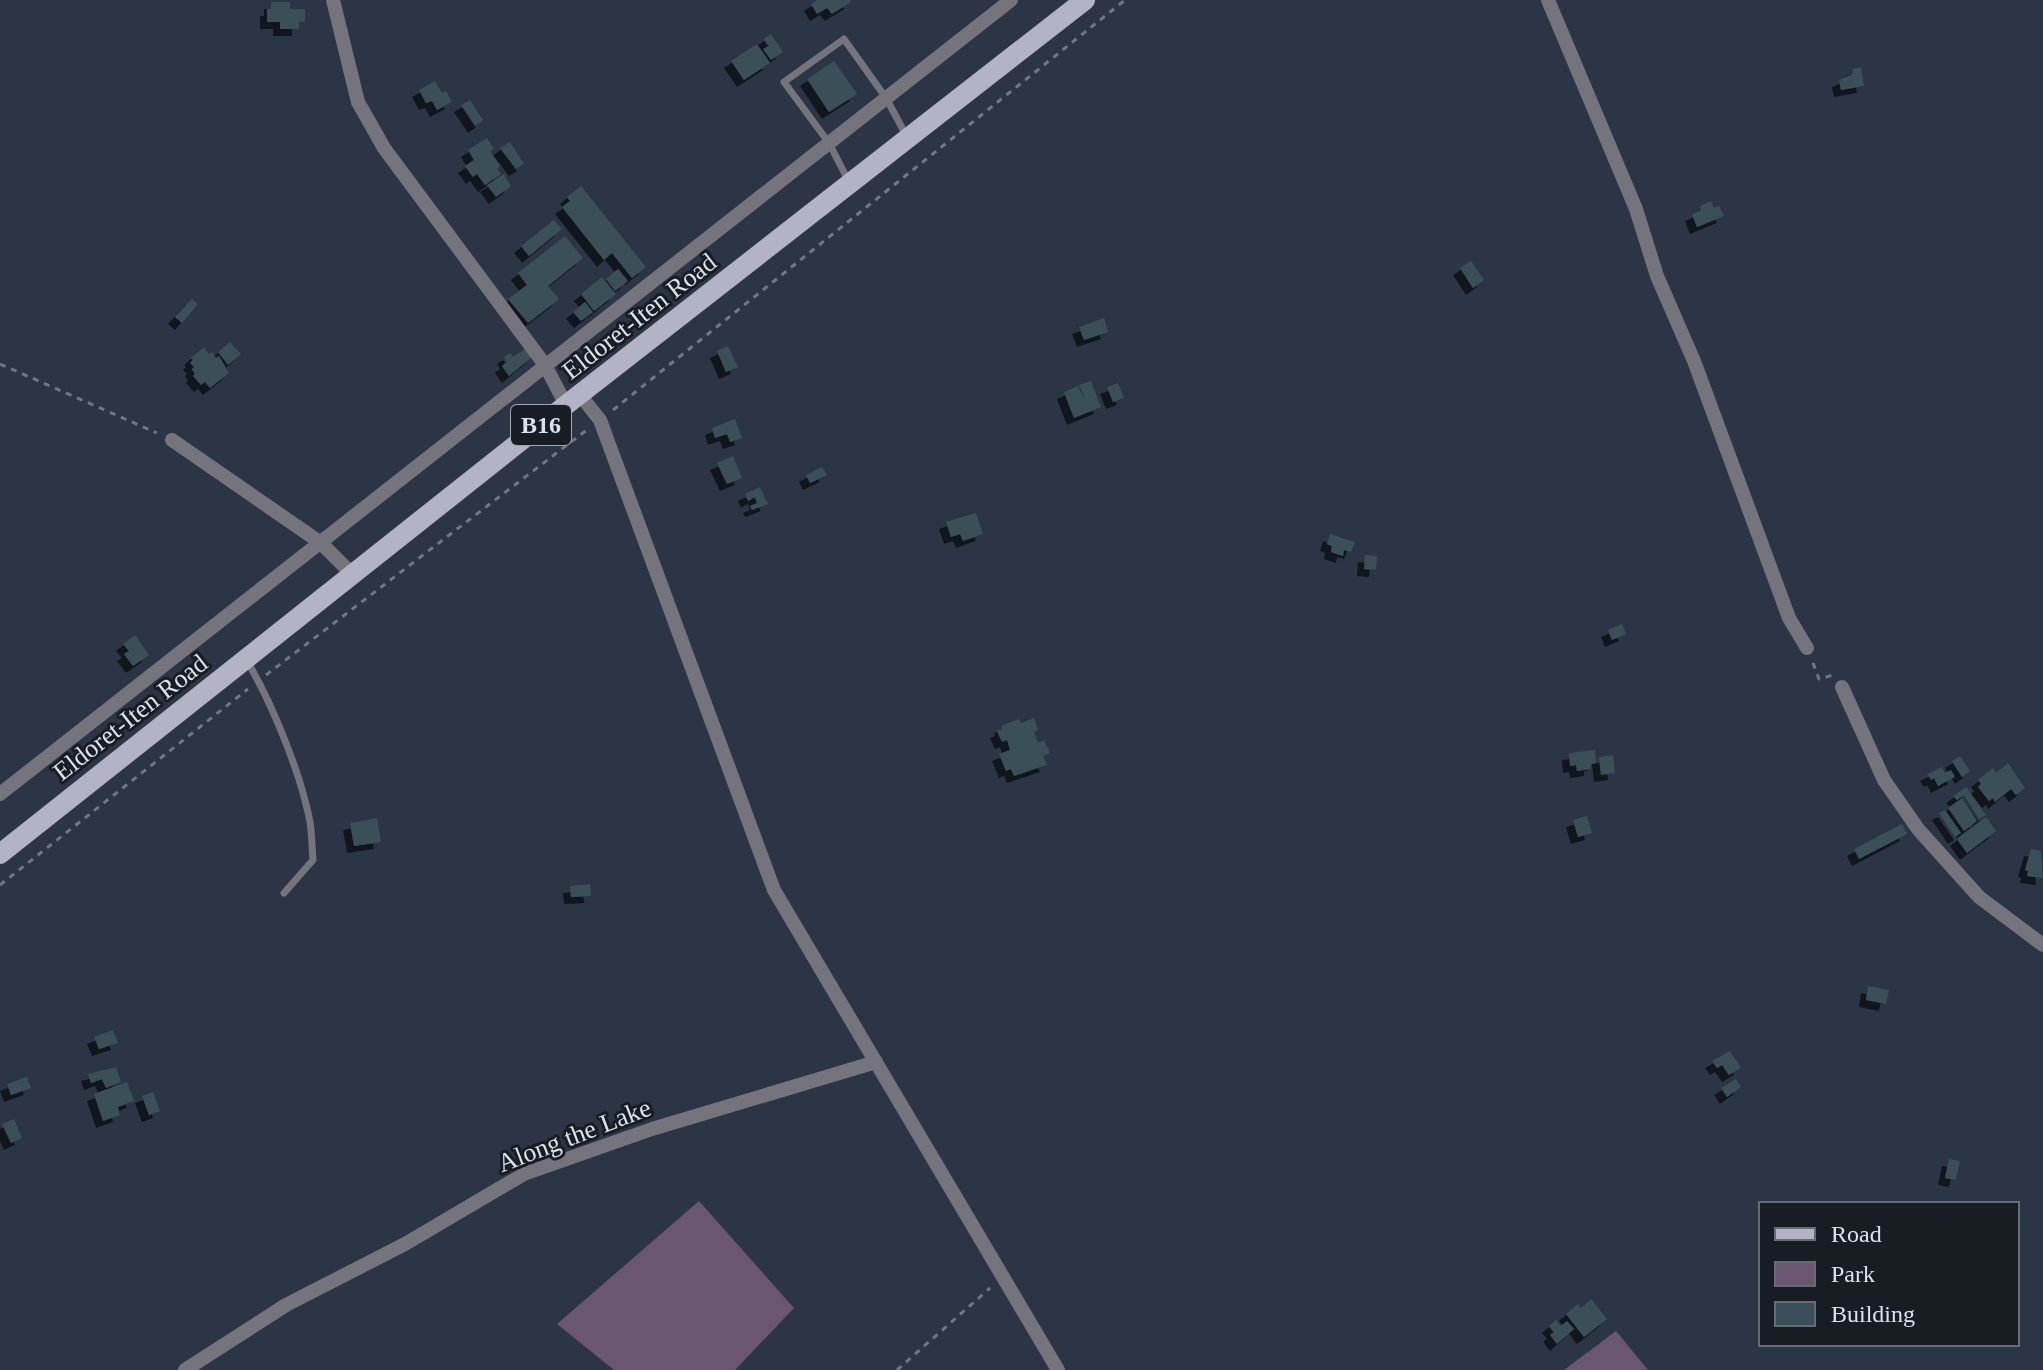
<svg xmlns="http://www.w3.org/2000/svg" width="2043" height="1370" viewBox="0 0 2043 1370" font-family="'Times New Roman',serif">
<style>
.green{fill:#6a566e}
.building{fill:#3a4f59;filter:url(#shadow)}
.lines{fill:none;stroke-linecap:round;stroke-linejoin:round}
.path{stroke:#6e7785;stroke-width:3;stroke-dasharray:6 6;stroke-linecap:butt}
.service{stroke:#75747d;stroke-width:7}
.minor{stroke:#75747d;stroke-width:14}
.primary{stroke:#b4b2c5;stroke-width:20}
.labels{text-anchor:middle;stroke-width:6;stroke-linejoin:round;paint-order:stroke}
.shield{fill:#181d24;stroke:#a0a7b0;stroke-width:2}
.shield-label{font-size:24px;font-weight:bold;fill:#dbe2ec}
.street-label{font-size:26px;fill:#dbe2ec;stroke:#181d24}
</style>
<defs>
<filter id="shadow"><feDropShadow dx="-7" dy="7" stdDeviation="0" flood-color="#0009"/></filter>
</defs>
<rect width="100%" height="100%" fill="#2b3545"/>
<!-- green -->
<g class="green">
<path d="M 699,1201 L 794,1308 L 735,1370 L 614,1370 L 557,1324 Z"/>
<path d="M 1616,1331 L 1648,1370 L 1564,1370 Z"/>
</g>
<!-- building -->
<g class="building">
<path d="M 817,0 L 850,0 L 851,2 L 832,14 L 827,8 L 817,14 L 811,4 Z"/>
<path d="M 271,2 L 290,2 L 290,9 L 305,9 L 305,22 L 299,22 L 299,29 L 280,29 L 280,22 L 267,22 L 267,9 L 271,9 Z"/>
<path d="M 771,34 L 783,52 L 771,60 L 763,49 L 769,46 L 764,39 Z"/>
<path d="M 757,44 L 770,63 L 744,80 L 731,61 Z"/>
<path d="M 834,61 L 857,94 L 829,112 L 807,79 Z"/>
<path d="M 1861,67 L 1864,86 L 1841,90 L 1839,80 L 1853,74 L 1852,69 Z"/>
<path d="M 435,81 L 442,93 L 446,91 L 452,102 L 437,110 L 432,101 L 426,103 L 419,90 Z"/>
<path d="M 470,100 L 483,120 L 475,126 L 461,105 Z"/>
<path d="M 487,138 L 494,149 L 490,151 L 500,166 L 497,168 L 501,174 L 485,185 L 477,174 L 473,177 L 465,166 L 474,160 L 468,150 Z"/>
<path d="M 510,142 L 524,164 L 516,169 L 500,148 Z"/>
<path d="M 504,174 L 511,186 L 496,197 L 487,185 Z"/>
<path d="M 581,186 L 646,267 L 632,278 L 612,253 L 604,260 L 562,207 L 570,201 L 567,197 Z"/>
<path d="M 1711,201 L 1714,208 L 1719,206 L 1724,216 L 1697,227 L 1692,214 L 1701,210 L 1700,206 Z"/>
<path d="M 554,220 L 562,229 L 529,256 L 521,246 Z"/>
<path d="M 565,236 L 583,258 L 548,286 L 559,299 L 528,323 L 508,299 L 527,285 L 518,273 Z"/>
<path d="M 1471,261 L 1484,280 L 1473,288 L 1460,268 Z"/>
<path d="M 618,269 L 628,281 L 615,291 L 606,279 Z"/>
<path d="M 602,277 L 616,294 L 594,311 L 581,294 Z"/>
<path d="M 192,299 L 198,304 L 182,323 L 175,317 Z"/>
<path d="M 585,302 L 593,312 L 581,321 L 573,312 Z"/>
<path d="M 1104,318 L 1108,332 L 1084,340 L 1079,327 Z"/>
<path d="M 230,342 L 241,354 L 228,365 L 218,352 Z"/>
<path d="M 728,346 L 738,367 L 726,372 L 717,351 Z"/>
<path d="M 204,347 L 209,354 L 212,352 L 216,358 L 219,356 L 229,373 L 210,388 L 205,382 L 201,385 L 193,376 L 195,374 L 192,369 L 194,367 L 190,363 L 193,360 L 191,358 Z"/>
<path d="M 526,348 L 532,357 L 509,376 L 502,366 L 507,362 L 504,357 L 510,353 L 513,357 Z"/>
<path d="M 1091,381 L 1101,407 L 1074,418 L 1064,392 L 1078,386 L 1085,400 L 1079,385 Z"/>
<path d="M 1118,383 L 1124,398 L 1113,402 L 1107,387 Z"/>
<path d="M 735,419 L 742,438 L 730,442 L 727,434 L 715,438 L 712,428 Z"/>
<path d="M 733,456 L 742,478 L 727,484 L 717,463 Z"/>
<path d="M 822,467 L 827,475 L 810,483 L 806,475 Z"/>
<path d="M 760,487 L 768,504 L 752,510 L 750,506 L 757,503 L 755,497 L 748,501 L 745,494 Z"/>
<path d="M 976,513 L 983,534 L 963,541 L 960,534 L 951,537 L 946,522 Z"/>
<path d="M 1330,534 L 1355,542 L 1351,552 L 1344,550 L 1343,556 L 1331,552 L 1332,546 L 1327,544 Z"/>
<path d="M 1365,555 L 1377,556 L 1376,570 L 1364,569 Z"/>
<path d="M 1622,624 L 1626,634 L 1612,640 L 1608,630 Z"/>
<path d="M 135,635 L 149,655 L 133,666 L 124,654 L 129,651 L 123,644 Z"/>
<path d="M 1034,718 L 1038,730 L 1034,732 L 1038,743 L 1044,740 L 1050,753 L 1043,756 L 1047,765 L 1014,776 L 1011,769 L 1006,771 L 999,754 L 1010,750 L 1007,740 L 1002,742 L 997,731 L 1002,729 L 1001,726 L 1019,719 L 1021,723 Z"/>
<path d="M 1595,750 L 1596,763 L 1591,764 L 1591,769 L 1577,771 L 1576,765 L 1570,766 L 1569,753 Z"/>
<path d="M 1613,755 L 1615,773 L 1601,775 L 1599,757 Z"/>
<path d="M 1960,756 L 1970,771 L 1962,777 L 1952,761 Z"/>
<path d="M 2008,763 L 2025,788 L 2016,795 L 2011,789 L 1995,802 L 1993,798 L 1989,801 L 1978,787 L 1981,784 L 1978,780 L 1993,768 L 1996,773 Z"/>
<path d="M 1942,767 L 1945,773 L 1951,770 L 1955,777 L 1938,786 L 1934,778 L 1931,780 L 1927,774 Z"/>
<path d="M 1966,787 L 1986,815 L 1979,819 L 1964,795 L 1957,800 L 1953,796 Z"/>
<path d="M 1962,798 L 1977,821 L 1964,831 L 1948,808 Z"/>
<path d="M 1945,810 L 1961,833 L 1955,837 L 1939,813 Z"/>
<path d="M 1587,816 L 1592,833 L 1578,837 L 1573,820 Z"/>
<path d="M 1986,817 L 1996,831 L 1967,853 L 1957,839 Z"/>
<path d="M 377,818 L 381,842 L 354,846 L 350,823 Z"/>
<path d="M 1902,824 L 1907,834 L 1859,859 L 1854,849 Z"/>
<path d="M 2031,849 L 2041,851 L 2043,878 L 2027,876 L 2028,871 L 2025,870 Z"/>
<path d="M 590,884 L 591,896 L 571,897 L 570,886 Z"/>
<path d="M 1868,986 L 1889,990 L 1886,1004 L 1866,1000 Z"/>
<path d="M 113,1030 L 118,1043 L 99,1049 L 94,1037 Z"/>
<path d="M 1730,1051 L 1741,1068 L 1729,1075 L 1722,1065 L 1717,1068 L 1712,1061 Z"/>
<path d="M 116,1067 L 121,1082 L 106,1088 L 102,1079 L 91,1083 L 88,1074 Z"/>
<path d="M 27,1077 L 31,1088 L 11,1095 L 7,1084 Z"/>
<path d="M 1736,1079 L 1741,1087 L 1727,1097 L 1721,1088 Z"/>
<path d="M 127,1082 L 134,1101 L 118,1107 L 120,1115 L 103,1121 L 94,1094 Z"/>
<path d="M 153,1092 L 160,1111 L 149,1115 L 142,1096 Z"/>
<path d="M 14,1119 L 22,1138 L 11,1143 L 2,1124 Z"/>
<path d="M 1949,1159 L 1960,1161 L 1956,1180 L 1945,1178 Z"/>
<path d="M 1591,1299 L 1607,1319 L 1584,1337 L 1566,1314 L 1578,1304 L 1581,1308 Z"/>
<path d="M 1556,1320 L 1561,1326 L 1567,1321 L 1574,1329 L 1557,1344 L 1550,1335 L 1554,1332 L 1549,1326 Z"/>
</g>
<g class="lines">
<!-- path -->
<g class="path">
<path d="M 0,364 L 157,433"/>
<path d="M 613,410 L 1125,0"/>
<path d="M 1813,663 L 1819,679 L 1833,675"/>
<path d="M 266,675 L 588,429"/>
<path d="M 0,885 L 248,689"/>
<path d="M 897,1370 L 990,1288"/>
</g>
<!-- service -->
<g class="service">
<path d="M 849,182 L 829,143 L 784,82 L 844,39 L 886,98 L 906,135"/>
<path d="M 247,661 C 272,703 301,774 310,822 C 312,835 312,848 313,860 L 284,893"/>
</g>
<!-- minor -->
<g class="minor">
<path d="M 333,0 L 358,102 L 384,148 L 545,365 L 566,405"/>
<path d="M 1548,0 L 1636,209 L 1657,276 L 1694,361 L 1789,618 L 1807,648"/>
<path d="M 580,395 L 600,420 L 774,890 L 1058,1370"/>
<path d="M 172,440 L 321,543 L 352,574"/>
<path d="M 1842,687 L 1884,780 L 1918,829 L 1979,897 L 2043,945"/>
<path d="M 0,794 L 1011,0"/>
<path d="M 185,1370 L 286,1305 L 405,1244 L 524,1174 L 652,1129 L 876,1062"/>
</g>
<!-- primary -->
<path class="primary" d="M 0,854 L 566,405 L 1085,0"/>
</g>
<g class="labels">
<!-- shield labels -->
<rect class="shield" x="511" y="405" width="60" height="40" rx="6"/>
<g class="shield-label">
<text x="541" y="433">B16</text>
</g>
<!-- street labels -->
<g class="street-label">
<text transform="translate(639 316) rotate(-38)" y="9">Eldoret-Iten Road</text>
<text transform="translate(130 717) rotate(-38)" y="9">Eldoret-Iten Road</text>
<text transform="translate(574 1135) rotate(-21)" y="9">Along the Lake</text>
</g>
</g>
<!-- legend -->
<rect x="1759" y="1202" width="260" height="144" fill="#181d24" stroke="#666c74" stroke-width="2"/>
<rect x="1775" y="1228" width="40" height="12" fill="#b4b2c5" stroke="#666c74" stroke-width="2"/>
<text x="1831" y="1242" font-size="24" fill="#dbe2ec">Road</text>
<rect x="1775" y="1262" width="40" height="24" fill="#6a566e" stroke="#666c74" stroke-width="2"/>
<text x="1831" y="1282" font-size="24" fill="#dbe2ec">Park</text>
<rect x="1775" y="1302" width="40" height="24" fill="#3a4f59" stroke="#666c74" stroke-width="2"/>
<text x="1831" y="1322" font-size="24" fill="#dbe2ec">Building</text>
</svg>
